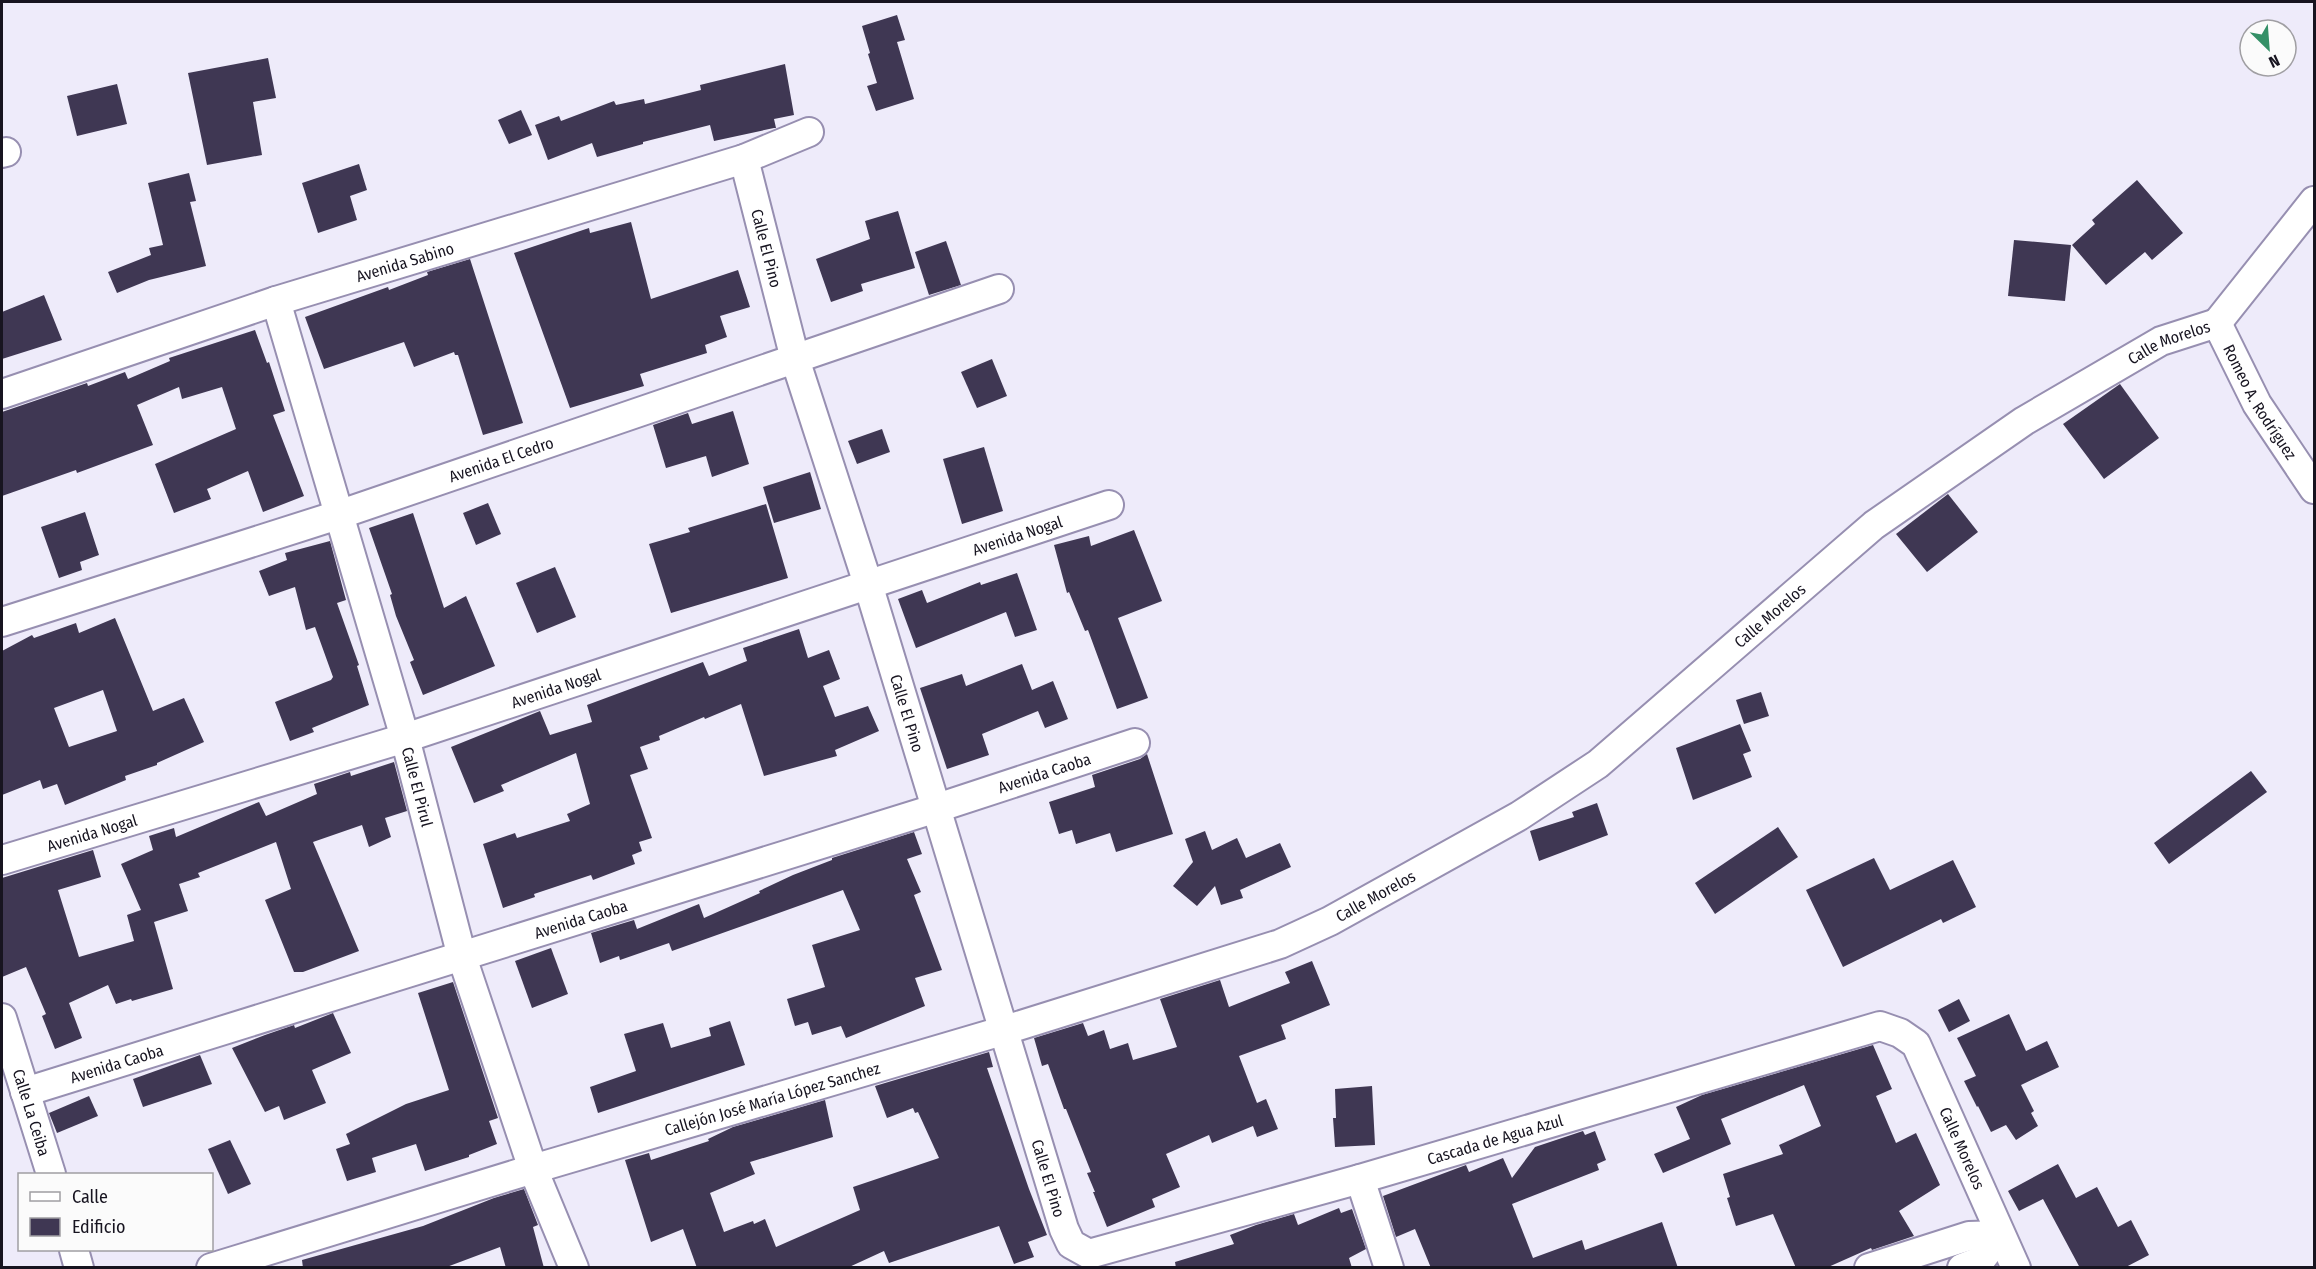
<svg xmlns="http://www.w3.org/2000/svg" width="2316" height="1269" viewBox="0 0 2316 1269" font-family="'Fira Sans Condensed',sans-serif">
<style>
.building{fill:#3f3753;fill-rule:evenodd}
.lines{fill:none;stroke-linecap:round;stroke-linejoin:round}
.minor-casing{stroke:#978fb1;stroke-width:32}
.minor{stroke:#fff;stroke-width:28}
.labels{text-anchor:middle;stroke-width:6;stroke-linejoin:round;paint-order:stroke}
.street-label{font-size:16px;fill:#171420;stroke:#fbfbfb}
</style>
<rect width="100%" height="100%" fill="#eeebfa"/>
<!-- building -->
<g class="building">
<path d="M 897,15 L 905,40 L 897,42 L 914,99 L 876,111 L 867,86 L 877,83 L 868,54 L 870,53 L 862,26 Z"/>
<path d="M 268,58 L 276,98 L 253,102 L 262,155 L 207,165 L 188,73 Z"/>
<path d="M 785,64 L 794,115 L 774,119 L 776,128 L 774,128 L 714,141 L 710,125 L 643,142 L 643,144 L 597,157 L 592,143 L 548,160 L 535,125 L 559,116 L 561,121 L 614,101 L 616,105 L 644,99 L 645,104 L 701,90 L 700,85 Z"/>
<path d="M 117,84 L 127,124 L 77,136 L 67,96 Z"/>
<path d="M 521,110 L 532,135 L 509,144 L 498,120 Z"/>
<path d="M 359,164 L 367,190 L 350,196 L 357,220 L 318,233 L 302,183 Z"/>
<path d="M 189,173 L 196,201 L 190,202 L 206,266 L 149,280 L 117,293 L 108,272 L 151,255 L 149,248 L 163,245 L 148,183 Z"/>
<path d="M 2137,180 L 2183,233 L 2152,260 L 2145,252 L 2106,285 L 2072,245 L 2095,224 L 2092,220 Z"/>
<path d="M 898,211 L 915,268 L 861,284 L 863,291 L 831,302 L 816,259 L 870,239 L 865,221 Z"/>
<path d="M 631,222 L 651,299 L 738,270 L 750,307 L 720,316 L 727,337 L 705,345 L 707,353 L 640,374 L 644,386 L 570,408 L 514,253 L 589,228 L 590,233 Z"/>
<path d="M 2014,240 L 2071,245 L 2065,301 L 2008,296 Z"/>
<path d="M 946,241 L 961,285 L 929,295 L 915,252 Z"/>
<path d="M 470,259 L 523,423 L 483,435 L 458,355 L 455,355 L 454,352 L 414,367 L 404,342 L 324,369 L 305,317 L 388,287 L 389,290 L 428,275 L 427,272 Z"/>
<path d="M 44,295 L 62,340 L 2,359 L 2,312 Z"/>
<path d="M 255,330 L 267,363 L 269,362 L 285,411 L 273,415 L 304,496 L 263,512 L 248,471 L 207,489 L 211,499 L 174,513 L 155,464 L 236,429 L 222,387 L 182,399 L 179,387 L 137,405 L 153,445 L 77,473 L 76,470 L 2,496 L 2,412 L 87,383 L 88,386 L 125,372 L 128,379 L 170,361 L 169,358 Z"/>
<path d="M 992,359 L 1007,396 L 977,408 L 961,372 Z"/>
<path d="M 2120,384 L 2159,438 L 2104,479 L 2063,424 Z"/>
<path d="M 733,411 L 749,464 L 712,477 L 706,456 L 666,468 L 653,425 L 688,413 L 692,424 Z"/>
<path d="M 882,429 L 890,452 L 857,464 L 848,441 Z"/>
<path d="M 984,447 L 1003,511 L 962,524 L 943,459 Z"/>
<path d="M 810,472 L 821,509 L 774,523 L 763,487 Z"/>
<path d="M 1948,494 L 1978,532 L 1927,572 L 1896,534 Z"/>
<path d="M 488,503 L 501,534 L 476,545 L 463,513 Z"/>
<path d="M 766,504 L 788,578 L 671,613 L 649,544 L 690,532 L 688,528 Z"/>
<path d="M 85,512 L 99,555 L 80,562 L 82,570 L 59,578 L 41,527 Z"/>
<path d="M 413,513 L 444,608 L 466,596 L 495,666 L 423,695 L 410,662 L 414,660 L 396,616 L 390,595 L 392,594 L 369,528 Z"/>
<path d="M 1134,530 L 1162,601 L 1118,618 L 1148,698 L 1117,709 L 1088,630 L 1085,631 L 1069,592 L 1067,593 L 1054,545 L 1089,536 L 1091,546 Z"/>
<path d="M 330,541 L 346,600 L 337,603 L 359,665 L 357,666 L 369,705 L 312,728 L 314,732 L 290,741 L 275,702 L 331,680 L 333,677 L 315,627 L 306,630 L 295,587 L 269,596 L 259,571 L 287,560 L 285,553 Z"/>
<path d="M 555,567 L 576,617 L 537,633 L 516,583 Z"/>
<path d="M 1017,573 L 1037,630 L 1015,637 L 1006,612 L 916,648 L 898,599 L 922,590 L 927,603 L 980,582 L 981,585 Z"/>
<path d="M 115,618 L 153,711 L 184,698 L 204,742 L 157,763 L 157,765 L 125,776 L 126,780 L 65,805 L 57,784 L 43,789 L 40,780 L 2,795 L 2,651 L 32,635 L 34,638 L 76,623 L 79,633 ZM 103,690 L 117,731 L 69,747 L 54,708 Z"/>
<path d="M 799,629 L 808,658 L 829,650 L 840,679 L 823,686 L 835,717 L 868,706 L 879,731 L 835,750 L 837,756 L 764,776 L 741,704 L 705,719 L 704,717 L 659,736 L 660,740 L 640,747 L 648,769 L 630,775 L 652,838 L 639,842 L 642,851 L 632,855 L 635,864 L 593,880 L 591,875 L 534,894 L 535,897 L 503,908 L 483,844 L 515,833 L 517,838 L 570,821 L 567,814 L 590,804 L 576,753 L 501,785 L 504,791 L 474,803 L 451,747 L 540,711 L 550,735 L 592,722 L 587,705 L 703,662 L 709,676 L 747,661 L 743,648 Z"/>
<path d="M 1022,664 L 1032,690 L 1053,681 L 1068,719 L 1045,728 L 1038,711 L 982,734 L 989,755 L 947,769 L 920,688 L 962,674 L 966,686 Z"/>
<path d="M 1761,692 L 1769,716 L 1744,724 L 1736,700 Z"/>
<path d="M 1740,724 L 1751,751 L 1743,754 L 1752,777 L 1693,800 L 1676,748 Z"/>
<path d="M 1147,754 L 1173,834 L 1116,852 L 1110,833 L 1076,844 L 1072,830 L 1059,834 L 1049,802 L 1095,787 L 1092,775 L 1140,759 Z"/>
<path d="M 394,762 L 407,811 L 385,818 L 391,837 L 369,847 L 362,825 L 313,842 L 359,951 L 303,972 L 294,972 L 265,900 L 291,889 L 276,842 L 198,873 L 200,877 L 179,884 L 188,911 L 154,922 L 173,989 L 132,1001 L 131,999 L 116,1004 L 108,985 L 69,1003 L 82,1038 L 55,1049 L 42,1016 L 46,1014 L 26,967 L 2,977 L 2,878 L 93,850 L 101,877 L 58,890 L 79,957 L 134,941 L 127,915 L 141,910 L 121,864 L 153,850 L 149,836 L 174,828 L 176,837 L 259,802 L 266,816 L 317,794 L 314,784 L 350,772 L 351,776 Z"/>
<path d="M 2251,771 L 2267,792 L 2169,864 L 2154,843 Z"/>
<path d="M 1597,803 L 1608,835 L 1539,861 L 1530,831 L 1574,817 L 1572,812 Z"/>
<path d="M 1778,827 L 1798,857 L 1715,914 L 1695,883 Z"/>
<path d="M 1205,831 L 1212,850 L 1237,838 L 1246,858 L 1280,843 L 1291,867 L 1240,890 L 1243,898 L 1221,905 L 1215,886 L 1197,906 L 1173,886 L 1193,862 L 1185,839 Z"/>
<path d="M 914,832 L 922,854 L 907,859 L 921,892 L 914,895 L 942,970 L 915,978 L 925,1006 L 846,1038 L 841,1026 L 812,1035 L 808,1022 L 795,1026 L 787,999 L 825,987 L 812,945 L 860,930 L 843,890 L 672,951 L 669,943 L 620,960 L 619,956 L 600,963 L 591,933 L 634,920 L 637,929 L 699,904 L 704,918 L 760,893 L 759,891 L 793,875 L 832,860 L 832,858 Z"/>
<path d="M 1874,858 L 1890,890 L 1953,860 L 1976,907 L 1943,923 L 1941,919 L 1843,967 L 1806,890 Z"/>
<path d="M 551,948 L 568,994 L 532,1008 L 515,961 Z"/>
<path d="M 1312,961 L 1330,1005 L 1281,1025 L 1286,1039 L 1239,1056 L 1257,1103 L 1266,1099 L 1278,1129 L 1257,1137 L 1253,1126 L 1212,1143 L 1209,1135 L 1166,1154 L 1180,1187 L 1152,1199 L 1155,1207 L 1107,1227 L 1093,1192 L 1095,1192 L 1087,1173 L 1091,1172 L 1066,1109 L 1064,1109 L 1048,1064 L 1042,1066 L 1034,1038 L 1083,1023 L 1088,1036 L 1104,1030 L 1110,1049 L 1128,1043 L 1133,1060 L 1177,1047 L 1160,999 L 1220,980 L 1229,1007 L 1290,983 L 1285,972 Z"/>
<path d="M 453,982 L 498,1118 L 489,1121 L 497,1144 L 469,1155 L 469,1157 L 425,1171 L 416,1144 L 372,1158 L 376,1172 L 347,1181 L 336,1149 L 350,1144 L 346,1134 L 406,1104 L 449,1090 L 418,993 Z"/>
<path d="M 1959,999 L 1970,1021 L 1949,1032 L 1938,1010 Z"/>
<path d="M 333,1013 L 351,1053 L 312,1070 L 326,1103 L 284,1120 L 279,1106 L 265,1112 L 232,1048 L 265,1035 L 294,1025 L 295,1028 Z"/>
<path d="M 2009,1014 L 2026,1051 L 2047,1041 L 2059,1067 L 2021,1085 L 2034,1111 L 2031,1113 L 2038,1126 L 2016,1140 L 2006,1125 L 1991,1132 L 1978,1106 L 1977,1107 L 1964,1081 L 1976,1076 L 1957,1038 Z"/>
<path d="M 730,1021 L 745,1065 L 598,1113 L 590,1087 L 636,1071 L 624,1034 L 663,1023 L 671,1048 L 711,1036 L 709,1028 Z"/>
<path d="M 1873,1045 L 1892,1089 L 1876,1096 L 1896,1143 L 1916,1133 L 1940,1185 L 1899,1211 L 1914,1236 L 1872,1250 L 1871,1248 L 1826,1268 L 1796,1268 L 1773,1214 L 1736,1226 L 1727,1198 L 1730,1197 L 1723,1174 L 1783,1154 L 1779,1145 L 1821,1126 L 1804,1085 L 1721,1119 L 1731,1144 L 1663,1173 L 1654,1154 L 1690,1139 L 1676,1107 L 1702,1095 Z"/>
<path d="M 989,1052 L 993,1067 L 987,1068 L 1029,1189 L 1047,1235 L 1028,1242 L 1034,1257 L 1014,1264 L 999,1226 L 889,1263 L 884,1251 L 847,1268 L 697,1268 L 683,1229 L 651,1242 L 625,1160 L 649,1153 L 651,1160 L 709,1141 L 708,1139 L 733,1127 L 825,1100 L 833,1137 L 750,1162 L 755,1174 L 710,1193 L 724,1232 L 753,1221 L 754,1224 L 765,1219 L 776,1247 L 860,1210 L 853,1187 L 939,1158 L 918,1112 L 915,1113 L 913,1108 L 887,1118 L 875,1086 Z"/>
<path d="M 200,1055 L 212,1084 L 143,1107 L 133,1079 Z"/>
<path d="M 1372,1086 L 1375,1145 L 1335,1147 L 1333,1118 L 1336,1118 L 1335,1089 Z"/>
<path d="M 89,1096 L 98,1116 L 57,1133 L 49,1113 Z"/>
<path d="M 1583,1131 L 1585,1135 L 1595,1131 L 1606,1160 L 1597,1164 L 1599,1170 L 1512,1204 L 1533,1258 L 1582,1240 L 1585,1250 L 1662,1222 L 1678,1268 L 1431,1268 L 1415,1229 L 1396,1237 L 1383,1196 L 1466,1165 L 1469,1172 L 1503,1158 L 1512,1178 L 1535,1147 Z"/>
<path d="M 230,1140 L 251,1184 L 228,1194 L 208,1149 Z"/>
<path d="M 2058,1164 L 2076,1198 L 2097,1187 L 2118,1227 L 2131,1220 L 2149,1255 L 2124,1268 L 2080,1268 L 2043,1199 L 2019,1211 L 2008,1191 Z"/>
<path d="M 524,1189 L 538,1225 L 533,1227 L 544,1268 L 506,1268 L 500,1247 L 444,1268 L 303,1268 L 302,1260 L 423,1226 L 494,1198 Z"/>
<path d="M 1339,1208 L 1341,1213 L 1352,1209 L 1366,1249 L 1349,1258 L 1352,1268 L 1176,1268 L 1175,1262 L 1234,1244 L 1230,1235 L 1256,1225 L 1294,1214 L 1298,1225 Z"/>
</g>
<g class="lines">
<defs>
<g id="minor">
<path d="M 2,153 L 6,152"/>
<path id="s1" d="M 744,159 L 795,359 L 868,584 L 1064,1229 L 1071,1244 L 1089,1254 L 1360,1179 L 1880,1026 L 1900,1033 L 1916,1044 L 2016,1268"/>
<path id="s2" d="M 276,301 L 405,738 L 462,957 L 533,1169 L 574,1268"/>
<path id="s3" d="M 2217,323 L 2257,404 L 2314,489"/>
<path d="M 2217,323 L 2314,201"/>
<path id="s4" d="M 2,394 L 276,301 L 744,159 L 809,132"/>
<path id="s5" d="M 2,622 L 338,515 L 999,289"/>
<path id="s6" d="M 2,860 L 405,738 L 1109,505"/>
<path id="s7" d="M 2,1018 L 51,1174"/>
<path id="s8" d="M 25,1092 L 937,808 L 1135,743"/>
<path d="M 1360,1179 L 1389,1268"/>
<path d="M 74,1250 L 79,1268"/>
<path id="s9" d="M 211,1268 L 533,1169 L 1002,1031 L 1280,944 L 1330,921 L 1519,816 L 1598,764 L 1874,525 L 2024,421 L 2161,341 L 2217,323"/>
<path d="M 1869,1268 L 1969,1236 L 2000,1235"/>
<path d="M 1962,1268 L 1980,1261 L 2000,1235"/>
</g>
</defs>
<!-- minor casing -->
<use href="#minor" class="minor-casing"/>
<!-- minor -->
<use href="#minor" class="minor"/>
</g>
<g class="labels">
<!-- street labels -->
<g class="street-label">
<text dy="6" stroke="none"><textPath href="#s1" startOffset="92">Calle El Pino</textPath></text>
<text dy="6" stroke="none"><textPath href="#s4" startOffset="424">Avenida Sabino</textPath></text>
<text dy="6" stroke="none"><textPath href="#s9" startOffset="2196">Calle Morelos</textPath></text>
<text dy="6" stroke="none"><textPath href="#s3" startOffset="90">Romeo A. Rodríguez</textPath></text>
<text dy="6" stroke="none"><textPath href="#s5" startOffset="525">Avenida El Cedro</textPath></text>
<text dy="6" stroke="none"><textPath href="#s6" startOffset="1066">Avenida Nogal</textPath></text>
<text dy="6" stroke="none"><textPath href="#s9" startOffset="1710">Calle Morelos</textPath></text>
<text dy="6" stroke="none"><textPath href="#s6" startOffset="580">Avenida Nogal</textPath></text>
<text dy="6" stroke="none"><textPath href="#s1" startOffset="578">Calle El Pino</textPath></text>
<text dy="6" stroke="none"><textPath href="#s8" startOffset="1068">Avenida Caoba</textPath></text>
<text dy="6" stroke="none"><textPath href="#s2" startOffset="506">Calle El Pirul</textPath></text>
<text dy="6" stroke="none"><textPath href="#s6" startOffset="94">Avenida Nogal</textPath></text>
<text dy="6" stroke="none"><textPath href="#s9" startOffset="1224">Calle Morelos</textPath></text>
<text dy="6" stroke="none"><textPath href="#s8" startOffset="582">Avenida Caoba</textPath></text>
<text dy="6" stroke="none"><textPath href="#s8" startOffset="96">Avenida Caoba</textPath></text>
<text dy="6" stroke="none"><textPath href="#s9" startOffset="586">Callejón José María López Sanchez</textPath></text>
<text dy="6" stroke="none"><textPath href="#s7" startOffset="99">Calle La Ceiba</textPath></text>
<text dy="6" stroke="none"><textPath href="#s1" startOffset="1576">Cascada de Agua Azul</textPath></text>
<text dy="6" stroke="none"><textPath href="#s1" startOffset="2132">Calle Morelos</textPath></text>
<text dy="6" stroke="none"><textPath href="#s1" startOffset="1064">Calle El Pino</textPath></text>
</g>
</g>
<!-- border -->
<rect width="2316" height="1269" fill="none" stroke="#171420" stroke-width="6"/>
<!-- legend -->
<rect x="18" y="1173" width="195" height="78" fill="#fbfbfb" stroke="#a09fa3" stroke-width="1.5"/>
<rect x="30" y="1192" width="30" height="9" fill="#ffffff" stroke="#a09fa3" stroke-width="1.5"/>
<text x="72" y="1203" font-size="18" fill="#171420">Calle</text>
<rect x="30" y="1218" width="30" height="18" fill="#3f3753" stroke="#a09fa3" stroke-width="1.5"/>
<text x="72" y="1233" font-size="18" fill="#171420">Edificio</text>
<!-- north arrow -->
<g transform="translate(2268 48) rotate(155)"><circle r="28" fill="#fbfbfb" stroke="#a09fa3" stroke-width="1.5"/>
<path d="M0-4.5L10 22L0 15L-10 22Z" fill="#349067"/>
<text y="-9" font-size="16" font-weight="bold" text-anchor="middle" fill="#171420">N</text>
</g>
</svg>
